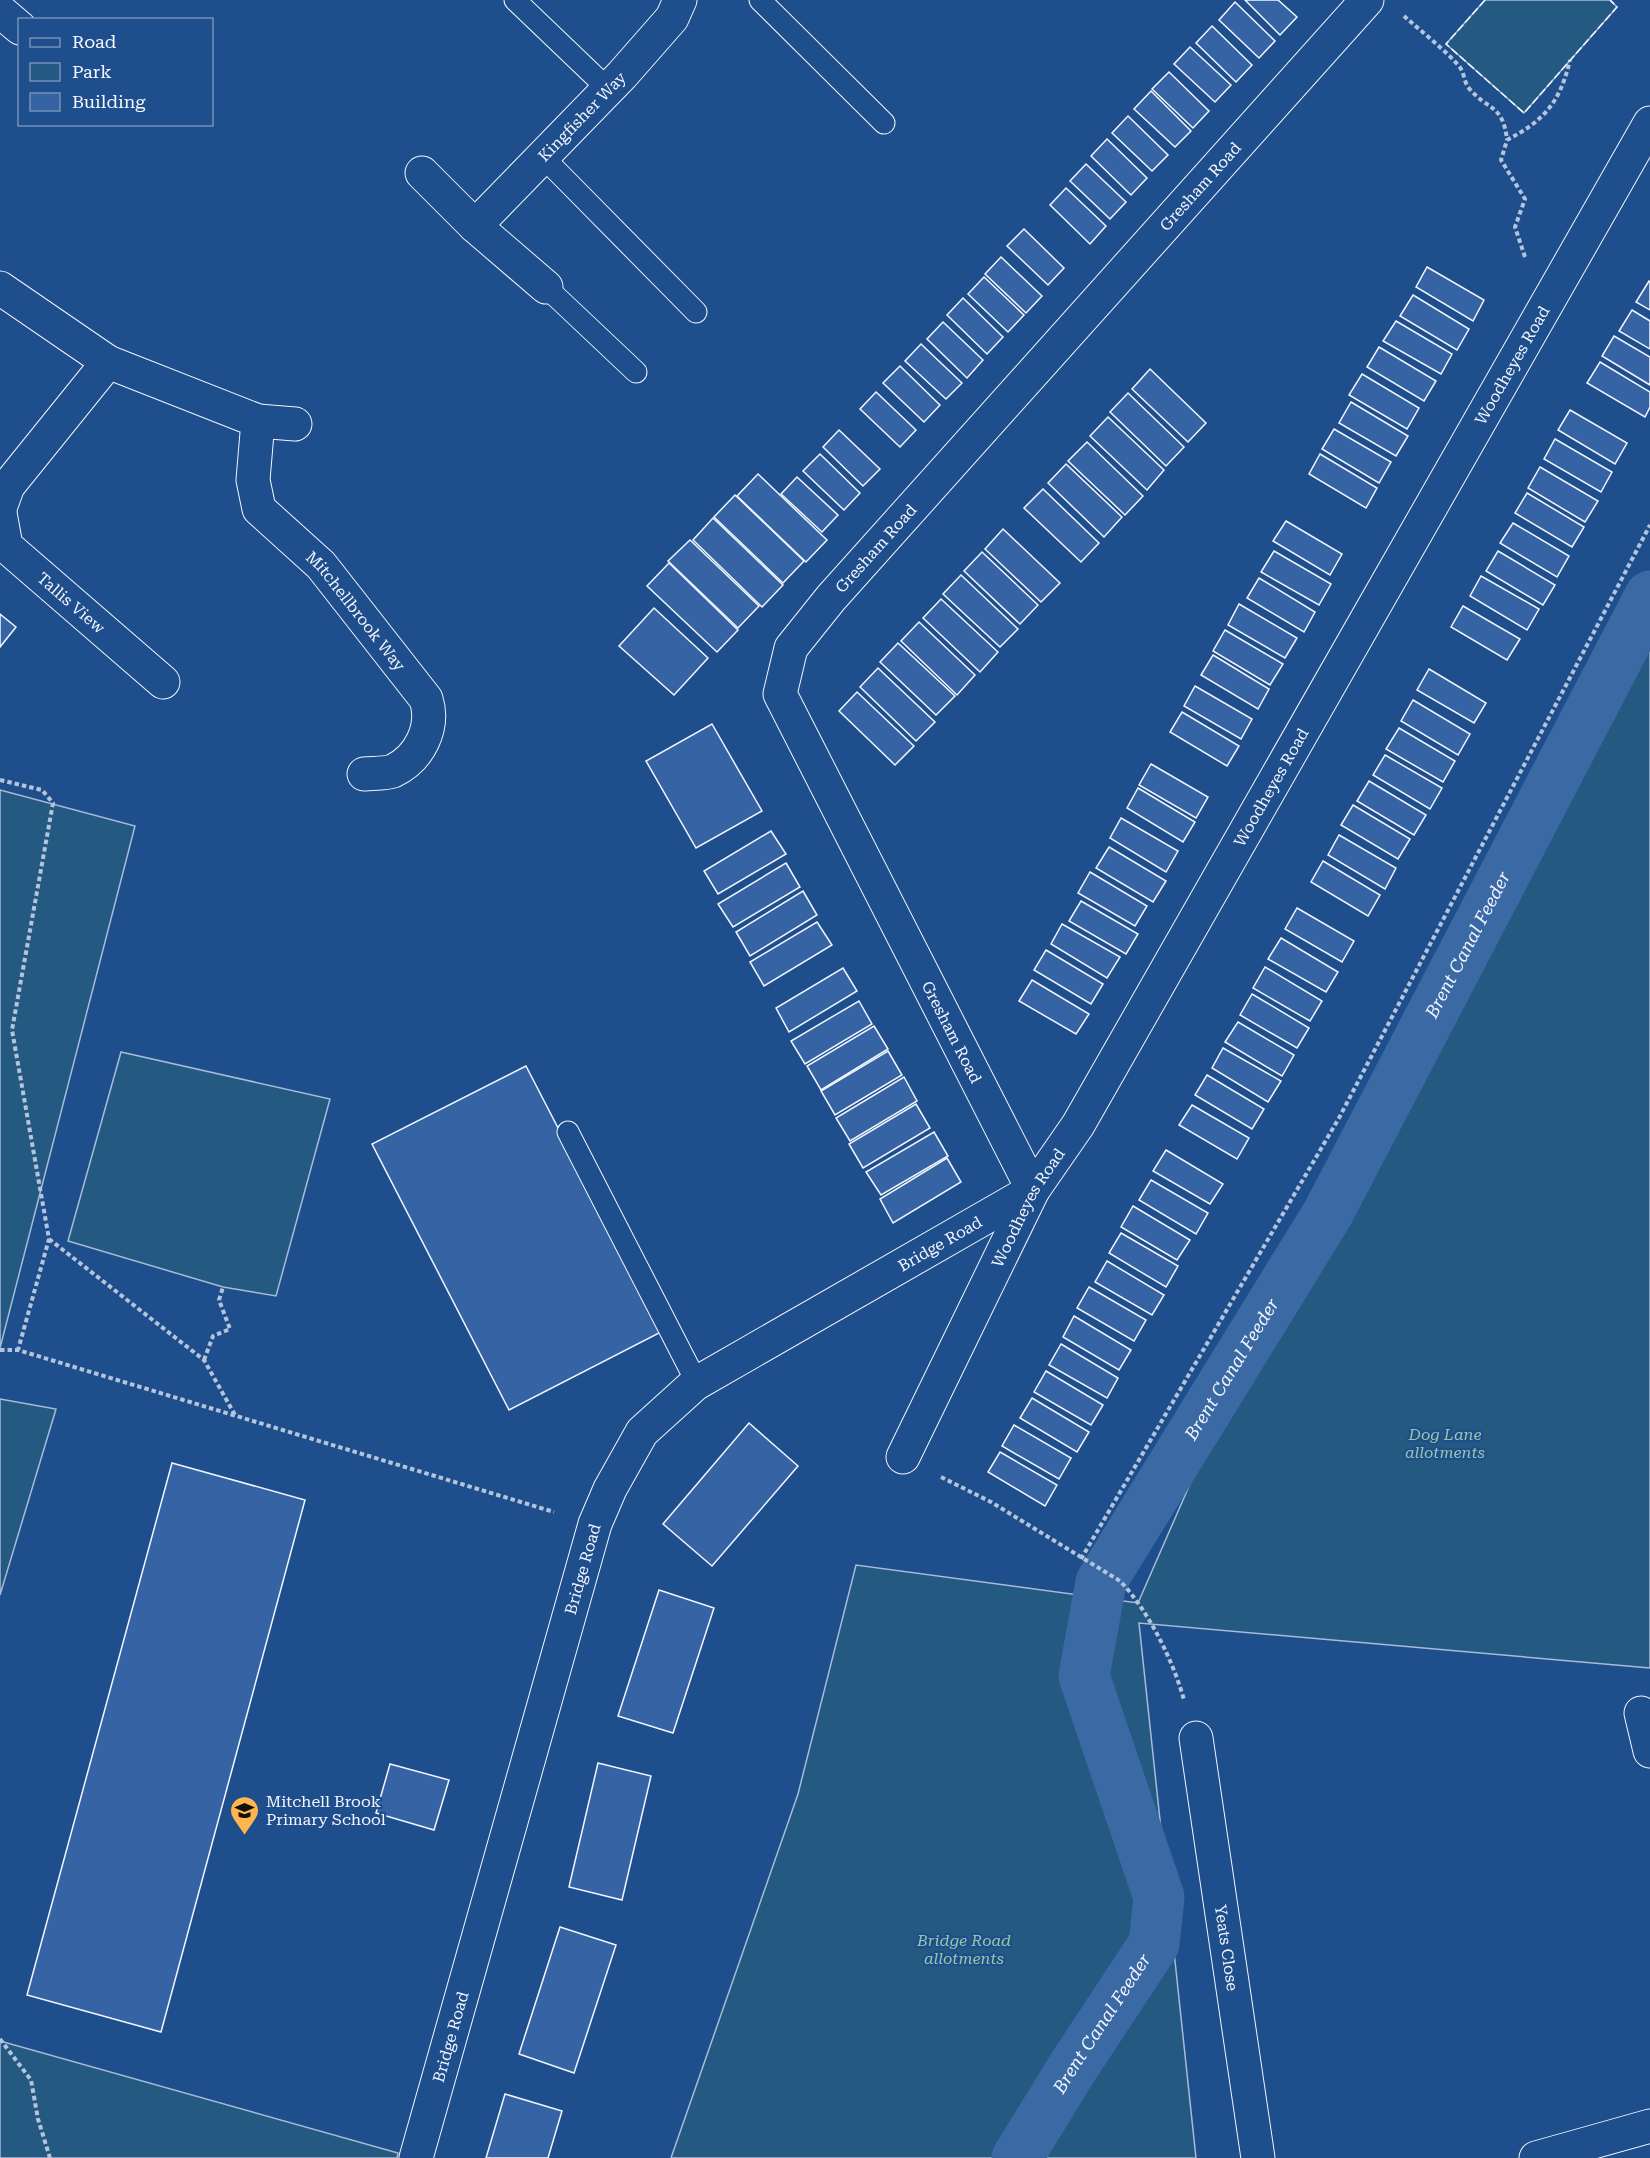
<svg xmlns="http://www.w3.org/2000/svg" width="1650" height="2158" viewBox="0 0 1650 2158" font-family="'Roboto Serif',serif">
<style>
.green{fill:#245a82;stroke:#a8bbd7;stroke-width:1.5}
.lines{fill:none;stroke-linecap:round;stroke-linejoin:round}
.canal{stroke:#3b69a3;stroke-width:51}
.building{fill:#3563a3;stroke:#f2f6ff;stroke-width:1.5}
.lane-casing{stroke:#f2f6ff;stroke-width:23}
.street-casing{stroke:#f2f6ff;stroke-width:35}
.path{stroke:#b3c4dc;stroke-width:4;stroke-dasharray:4.5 3;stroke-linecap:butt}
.lane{stroke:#1f4e8c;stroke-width:21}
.street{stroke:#1f4e8c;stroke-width:33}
.fence{stroke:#f2f6ff;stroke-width:1.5;stroke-dasharray:8 3;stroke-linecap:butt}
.labels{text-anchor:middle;stroke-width:4.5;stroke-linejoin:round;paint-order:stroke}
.street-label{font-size:16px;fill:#f2f6ff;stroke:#1f4e8c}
.park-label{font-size:16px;font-style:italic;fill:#97c8a6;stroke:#1f4e8c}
.poi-label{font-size:16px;fill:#f2f6ff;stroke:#1f4e8c;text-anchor:start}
.water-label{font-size:18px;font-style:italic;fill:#f2f6ff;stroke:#1f4e8c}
</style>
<rect width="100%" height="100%" fill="#1f4e8c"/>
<!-- green -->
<g class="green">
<path d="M 1485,0 L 1610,0 L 1617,7 L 1524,113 L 1446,44 Z"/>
<path d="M 1650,642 L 1650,1668 L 1139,1623 L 1196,2158 L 671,2158 L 798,1794 L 856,1565 L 1138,1603 L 1218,1420 L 1323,1252 Z"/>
<path d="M 0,790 L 135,826 L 0,1348 Z"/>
<path d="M 121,1052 L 330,1099 L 276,1296 L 223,1287 L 68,1241 Z"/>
<path d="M 0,1399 L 56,1409 L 0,1595 Z"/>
<path d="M 0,2041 L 398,2153 L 397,2158 L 0,2158 Z"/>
</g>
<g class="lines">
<!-- canal -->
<path class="canal" id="s1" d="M 1017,2158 L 1073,2067 L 1154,1944 L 1159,1897 L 1084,1676 L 1101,1582 L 1328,1213 L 1650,596"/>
</g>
<!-- building -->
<g class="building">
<path d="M 1245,0 L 1278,0 L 1297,17 L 1280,35 Z"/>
<path d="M 1235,2 L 1275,41 L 1259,58 L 1219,20 Z"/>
<path d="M 1212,26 L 1252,65 L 1236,82 L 1196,43 Z"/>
<path d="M 1190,47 L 1231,85 L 1215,102 L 1174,64 Z"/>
<path d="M 1169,72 L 1209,111 L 1193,128 L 1152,89 Z"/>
<path d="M 1151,91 L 1191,131 L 1175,147 L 1134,109 Z"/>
<path d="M 1128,116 L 1168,155 L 1152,171 L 1112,133 Z"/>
<path d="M 1107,139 L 1147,178 L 1131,195 L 1091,156 Z"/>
<path d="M 1086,164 L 1126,202 L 1110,219 L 1070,181 Z"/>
<path d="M 1066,188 L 1106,226 L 1090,244 L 1050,205 Z"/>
<path d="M 1024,229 L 1064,268 L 1048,285 L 1007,246 Z"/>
<path d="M 1001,257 L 1042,296 L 1026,313 L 985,274 Z"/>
<path d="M 1427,267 L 1484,300 L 1473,321 L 1416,287 Z"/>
<path d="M 984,277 L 1024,315 L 1008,332 L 968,294 Z"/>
<path d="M 1649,281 L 1650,282 L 1650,310 L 1636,302 Z"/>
<path d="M 1413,295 L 1469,329 L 1457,350 L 1400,316 Z"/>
<path d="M 963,298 L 1003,337 L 987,354 L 947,315 Z"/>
<path d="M 1632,310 L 1650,321 L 1650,349 L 1619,331 Z"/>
<path d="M 1396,321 L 1452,354 L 1441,374 L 1383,341 Z"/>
<path d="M 943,322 L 983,360 L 967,378 L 927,339 Z"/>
<path d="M 1614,336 L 1650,357 L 1650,385 L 1602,356 Z"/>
<path d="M 921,344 L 962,383 L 946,399 L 905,361 Z"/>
<path d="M 1379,347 L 1436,381 L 1424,401 L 1367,367 Z"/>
<path d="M 1600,362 L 1650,392 L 1650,407 L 1645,417 L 1587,383 Z"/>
<path d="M 900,366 L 940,405 L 924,422 L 883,383 Z"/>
<path d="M 1150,369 L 1206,423 L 1188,442 L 1132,389 Z"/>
<path d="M 1362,374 L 1419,408 L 1407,429 L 1349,395 Z"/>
<path d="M 876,392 L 916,430 L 900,447 L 860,409 Z"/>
<path d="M 1128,393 L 1184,447 L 1166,466 L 1110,412 Z"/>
<path d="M 1351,402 L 1408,436 L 1396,456 L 1339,423 Z"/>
<path d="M 1570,410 L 1627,443 L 1615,464 L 1558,430 Z"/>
<path d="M 1108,417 L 1164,470 L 1147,490 L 1090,436 Z"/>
<path d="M 1334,429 L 1391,462 L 1379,483 L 1322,449 Z"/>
<path d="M 839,430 L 880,469 L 863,486 L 823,447 Z"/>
<path d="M 1555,439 L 1612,472 L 1601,492 L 1544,459 Z"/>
<path d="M 1087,442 L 1143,496 L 1125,515 L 1068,461 Z"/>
<path d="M 820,454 L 860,493 L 844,510 L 803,471 Z"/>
<path d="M 1320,454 L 1377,488 L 1366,508 L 1309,474 Z"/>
<path d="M 1066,464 L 1122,517 L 1104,537 L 1048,483 Z"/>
<path d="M 1540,467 L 1598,501 L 1585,522 L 1528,488 Z"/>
<path d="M 758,474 L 827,540 L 806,562 L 737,496 Z"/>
<path d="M 797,477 L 838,515 L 822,532 L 781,494 Z"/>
<path d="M 1043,489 L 1099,543 L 1081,562 L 1024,508 Z"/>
<path d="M 1527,493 L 1584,527 L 1572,547 L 1515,513 Z"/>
<path d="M 735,495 L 804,561 L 783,583 L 714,517 Z"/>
<path d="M 713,518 L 783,585 L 762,607 L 693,540 Z"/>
<path d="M 1286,521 L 1342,554 L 1330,575 L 1273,541 Z"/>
<path d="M 1513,523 L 1569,556 L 1557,577 L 1500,543 Z"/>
<path d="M 1003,529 L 1060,583 L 1041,602 L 985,549 Z"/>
<path d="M 690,540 L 759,606 L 738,628 L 668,561 Z"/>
<path d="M 1274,551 L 1331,584 L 1319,605 L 1261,572 Z"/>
<path d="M 1498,551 L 1555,585 L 1543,605 L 1486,571 Z"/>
<path d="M 982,552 L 1038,605 L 1020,624 L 964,571 Z"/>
<path d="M 669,563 L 738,630 L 717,652 L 647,586 Z"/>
<path d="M 961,575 L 1018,629 L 1000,647 L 943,594 Z"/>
<path d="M 1481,576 L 1539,609 L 1527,630 L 1470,596 Z"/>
<path d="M 1259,578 L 1315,612 L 1304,632 L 1247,598 Z"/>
<path d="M 941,599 L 998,652 L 980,672 L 923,618 Z"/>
<path d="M 1239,604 L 1297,638 L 1285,658 L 1228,625 Z"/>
<path d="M 1463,606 L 1520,639 L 1507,660 L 1451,627 Z"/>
<path d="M 654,608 L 708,658 L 674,695 L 619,646 Z"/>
<path d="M 0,614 L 16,627 L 0,647 Z"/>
<path d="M 919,622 L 975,675 L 957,695 L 901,641 Z"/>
<path d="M 1225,630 L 1283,664 L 1270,685 L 1213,651 Z"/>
<path d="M 898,643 L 955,696 L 936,715 L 880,662 Z"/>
<path d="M 1213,655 L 1269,689 L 1258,709 L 1201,675 Z"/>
<path d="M 878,668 L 935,722 L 916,741 L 860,687 Z"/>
<path d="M 1429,669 L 1486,703 L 1474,723 L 1417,690 Z"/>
<path d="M 1195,686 L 1252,719 L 1241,739 L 1184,706 Z"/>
<path d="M 857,692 L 914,746 L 895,765 L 839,711 Z"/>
<path d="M 1413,700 L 1470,734 L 1458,755 L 1401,721 Z"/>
<path d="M 1182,712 L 1239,746 L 1227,766 L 1170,732 Z"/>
<path d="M 712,724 L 762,811 L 696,848 L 646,761 Z"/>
<path d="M 1399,728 L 1455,761 L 1443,782 L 1386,749 Z"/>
<path d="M 1385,755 L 1442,788 L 1430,809 L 1373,775 Z"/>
<path d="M 1151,764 L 1208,797 L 1196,818 L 1139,785 Z"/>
<path d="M 1369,781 L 1426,815 L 1414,835 L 1357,801 Z"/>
<path d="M 1138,788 L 1195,822 L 1183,842 L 1127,808 Z"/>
<path d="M 1353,805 L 1410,839 L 1398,859 L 1341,825 Z"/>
<path d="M 1121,818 L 1178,851 L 1166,872 L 1110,838 Z"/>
<path d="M 771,831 L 786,854 L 718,894 L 704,871 Z"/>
<path d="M 1339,835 L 1396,868 L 1385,889 L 1328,855 Z"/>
<path d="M 1109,847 L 1166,881 L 1153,902 L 1096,868 Z"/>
<path d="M 1323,861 L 1380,895 L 1368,916 L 1311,882 Z"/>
<path d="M 786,863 L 800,887 L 733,927 L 718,904 Z"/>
<path d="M 1090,872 L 1147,906 L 1135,926 L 1078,893 Z"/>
<path d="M 803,891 L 817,915 L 750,956 L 736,932 Z"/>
<path d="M 1081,901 L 1138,934 L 1126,954 L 1069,921 Z"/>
<path d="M 1297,908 L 1354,941 L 1342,962 L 1285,929 Z"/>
<path d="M 817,922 L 832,945 L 764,986 L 750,962 Z"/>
<path d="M 1062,924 L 1120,957 L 1107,978 L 1051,944 Z"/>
<path d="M 1281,938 L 1338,972 L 1326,992 L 1268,959 Z"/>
<path d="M 1046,950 L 1103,984 L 1091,1004 L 1034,970 Z"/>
<path d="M 1265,967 L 1322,1001 L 1310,1021 L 1253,988 Z"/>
<path d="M 843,968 L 857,991 L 789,1032 L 776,1008 Z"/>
<path d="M 1032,980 L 1089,1014 L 1076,1034 L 1019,1001 Z"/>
<path d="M 1252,994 L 1309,1028 L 1297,1048 L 1240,1015 Z"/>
<path d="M 859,1001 L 872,1024 L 805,1064 L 791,1041 Z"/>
<path d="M 1238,1022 L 1294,1055 L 1282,1076 L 1225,1042 Z"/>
<path d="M 874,1026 L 888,1049 L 821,1090 L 807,1066 Z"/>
<path d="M 1223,1048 L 1281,1081 L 1268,1102 L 1212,1068 Z"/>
<path d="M 888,1051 L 902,1075 L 835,1115 L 821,1091 Z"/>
<path d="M 526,1066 L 663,1331 L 509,1410 L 372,1144 Z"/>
<path d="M 1207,1075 L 1264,1109 L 1252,1129 L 1195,1095 Z"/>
<path d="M 904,1077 L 917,1101 L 850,1141 L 836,1118 Z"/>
<path d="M 916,1104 L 930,1128 L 863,1168 L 849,1144 Z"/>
<path d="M 1192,1105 L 1249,1138 L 1237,1159 L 1179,1125 Z"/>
<path d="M 934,1132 L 948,1156 L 881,1195 L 866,1172 Z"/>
<path d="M 1166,1150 L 1223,1184 L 1210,1204 L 1153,1171 Z"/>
<path d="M 947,1158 L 961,1182 L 893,1223 L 880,1199 Z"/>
<path d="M 1151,1180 L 1208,1213 L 1196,1234 L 1139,1200 Z"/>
<path d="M 1133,1206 L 1190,1240 L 1177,1260 L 1121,1227 Z"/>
<path d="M 1121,1233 L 1178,1266 L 1166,1287 L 1109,1253 Z"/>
<path d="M 1107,1261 L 1164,1295 L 1152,1315 L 1095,1282 Z"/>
<path d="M 1089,1287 L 1146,1320 L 1134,1341 L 1077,1308 Z"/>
<path d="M 1074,1316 L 1131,1350 L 1119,1370 L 1063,1337 Z"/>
<path d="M 1061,1344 L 1118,1378 L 1107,1398 L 1049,1365 Z"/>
<path d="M 1046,1371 L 1103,1405 L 1091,1425 L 1034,1392 Z"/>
<path d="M 1032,1398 L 1089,1432 L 1077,1452 L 1020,1418 Z"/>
<path d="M 749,1423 L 798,1466 L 712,1566 L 663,1524 Z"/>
<path d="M 1014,1425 L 1071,1458 L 1059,1479 L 1002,1446 Z"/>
<path d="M 1000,1452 L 1057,1485 L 1045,1506 L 988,1472 Z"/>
<path d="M 172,1463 L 305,1500 L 161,2032 L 27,1995 Z"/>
<path d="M 659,1590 L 714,1608 L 673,1733 L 618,1716 Z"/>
<path d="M 598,1763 L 651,1776 L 622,1900 L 569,1887 Z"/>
<path d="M 390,1764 L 449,1780 L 434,1830 L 376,1813 Z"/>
<path d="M 560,1927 L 616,1945 L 574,2073 L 519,2054 Z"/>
<path d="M 505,2094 L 562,2111 L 548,2158 L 486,2158 Z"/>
</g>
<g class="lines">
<defs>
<g id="lane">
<path d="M 515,0 L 608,89"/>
<path d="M 760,0 L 884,123"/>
<path d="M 543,157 L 696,312"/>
<path d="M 546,287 L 636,372"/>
<path d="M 568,1132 L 697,1383"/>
</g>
<g id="street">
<path d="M 0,11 L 20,28"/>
<path d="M 422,173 L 475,226 L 546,287"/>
<path id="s2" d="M 475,226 L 622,75 L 672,18 L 680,0"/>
<path id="s3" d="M 0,288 L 108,362 L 258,421 L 253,480 L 259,509 L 321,565 L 426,699 C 435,727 420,758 393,771 C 384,774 373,773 364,774"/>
<path d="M 258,421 L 295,424"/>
<path d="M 0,508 L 8,486 L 108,362"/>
<path id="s4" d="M 0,513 L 6,546 L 163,682"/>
<path id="s5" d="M 1033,1190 L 780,694 L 791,648 L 831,598 L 1367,0"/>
<path id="s6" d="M 903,1457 L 1033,1190 L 1078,1125 L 1650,123"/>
<path d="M 1641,1713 L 1650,1751"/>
<path id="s7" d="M 1196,1738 L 1258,2158"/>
<path id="s8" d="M 416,2158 L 595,1524 L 610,1489 L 642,1432 L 695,1384 L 1033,1190"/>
<path d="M 1536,2158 L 1650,2126"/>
</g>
</defs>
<!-- lane casing -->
<use href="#lane" class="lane-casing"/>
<!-- street casing -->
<use href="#street" class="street-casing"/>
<!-- path -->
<g class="path">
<path d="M 1404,16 C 1422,32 1443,48 1459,66 C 1464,72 1464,81 1468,87 C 1487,111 1503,103 1507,140"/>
<path d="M 1525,257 L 1515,227 L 1525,199 L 1501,160 L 1507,140 C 1545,120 1560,102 1570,60"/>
<path d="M 0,780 L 42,790 L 53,803 L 12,1030 L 49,1239 L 18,1350"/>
<path d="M 49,1239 L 204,1360 L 235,1415"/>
<path d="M 0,1350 L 18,1350 L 554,1512"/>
<path d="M 204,1360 L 213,1336 L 230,1329 L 219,1300 L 223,1287"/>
<path d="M 941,1477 L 991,1502 L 1120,1581 C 1148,1610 1173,1660 1184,1700"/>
<path d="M 1081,1559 L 1339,1118 L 1650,525"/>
<path d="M 0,2039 L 31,2080 L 38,2119 L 50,2158"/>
</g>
<!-- lane -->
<use href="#lane" class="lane"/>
<!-- street -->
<use href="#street" class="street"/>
<!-- fence -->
<path class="fence" d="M 1485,0 L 1446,44 L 1524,113 L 1617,7 L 1610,0"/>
</g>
<!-- icons -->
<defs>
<symbol id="school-pin" viewBox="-11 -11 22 30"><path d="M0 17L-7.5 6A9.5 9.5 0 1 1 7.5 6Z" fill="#ffb74d" stroke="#1f4e8c"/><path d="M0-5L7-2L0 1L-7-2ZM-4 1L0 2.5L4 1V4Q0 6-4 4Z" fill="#111"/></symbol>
</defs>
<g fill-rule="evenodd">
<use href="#school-pin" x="228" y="1794" width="33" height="45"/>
</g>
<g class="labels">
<!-- street labels -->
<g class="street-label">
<text dy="6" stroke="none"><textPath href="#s2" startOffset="153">Kingfisher Way</textPath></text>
<text dy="6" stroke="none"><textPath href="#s5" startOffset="1221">Gresham Road</textPath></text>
<text dy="6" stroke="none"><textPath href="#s6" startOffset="1251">Woodheyes Road</textPath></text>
<text dy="6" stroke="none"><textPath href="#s5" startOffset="735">Gresham Road</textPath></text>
<text dy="6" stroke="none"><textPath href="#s4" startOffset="120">Tallis View</textPath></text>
<text dy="6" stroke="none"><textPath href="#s3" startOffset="522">Mitchellbrook Way</textPath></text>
<text dy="6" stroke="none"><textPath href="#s6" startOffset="765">Woodheyes Road</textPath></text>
<text transform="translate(952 1032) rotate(63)" y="6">Gresham Road</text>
<text dy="6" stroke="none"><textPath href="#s6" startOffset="279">Woodheyes Road</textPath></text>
<text dy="6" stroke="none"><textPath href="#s8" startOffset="1116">Bridge Road</textPath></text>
<text dy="6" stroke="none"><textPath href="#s8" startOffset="612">Bridge Road</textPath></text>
<text dy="6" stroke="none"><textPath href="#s7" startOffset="212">Yeats Close</textPath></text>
<text dy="6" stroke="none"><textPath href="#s8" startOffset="126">Bridge Road</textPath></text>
</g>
<!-- park labels -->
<g class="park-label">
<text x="1445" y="1440">Dog Lane<tspan x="1445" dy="18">allotments</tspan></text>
<text x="964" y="1946">Bridge Road<tspan x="964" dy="18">allotments</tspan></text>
</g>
<!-- poi labels -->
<g class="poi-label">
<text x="266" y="1807">Mitchell Brook<tspan x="266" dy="18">Primary School</tspan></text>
</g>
<!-- water labels -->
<g class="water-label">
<text dy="6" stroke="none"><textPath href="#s1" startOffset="1366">Brent Canal Feeder</textPath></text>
<text dy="6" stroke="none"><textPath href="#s1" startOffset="880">Brent Canal Feeder</textPath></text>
<text dy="6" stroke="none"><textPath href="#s1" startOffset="159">Brent Canal Feeder</textPath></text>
</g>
</g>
<!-- legend -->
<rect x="18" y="18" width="195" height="108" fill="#1f4e8c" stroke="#7391ba" stroke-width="1.5"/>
<rect x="30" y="38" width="30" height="9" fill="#1f4e8c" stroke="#7391ba" stroke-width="1.5"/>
<text x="72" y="48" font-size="18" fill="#f2f6ff">Road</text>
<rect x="30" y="63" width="30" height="18" fill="#245a82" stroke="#7391ba" stroke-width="1.5"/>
<text x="72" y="78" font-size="18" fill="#f2f6ff">Park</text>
<rect x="30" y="93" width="30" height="18" fill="#3563a3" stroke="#7391ba" stroke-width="1.5"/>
<text x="72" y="108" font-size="18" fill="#f2f6ff">Building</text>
</svg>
